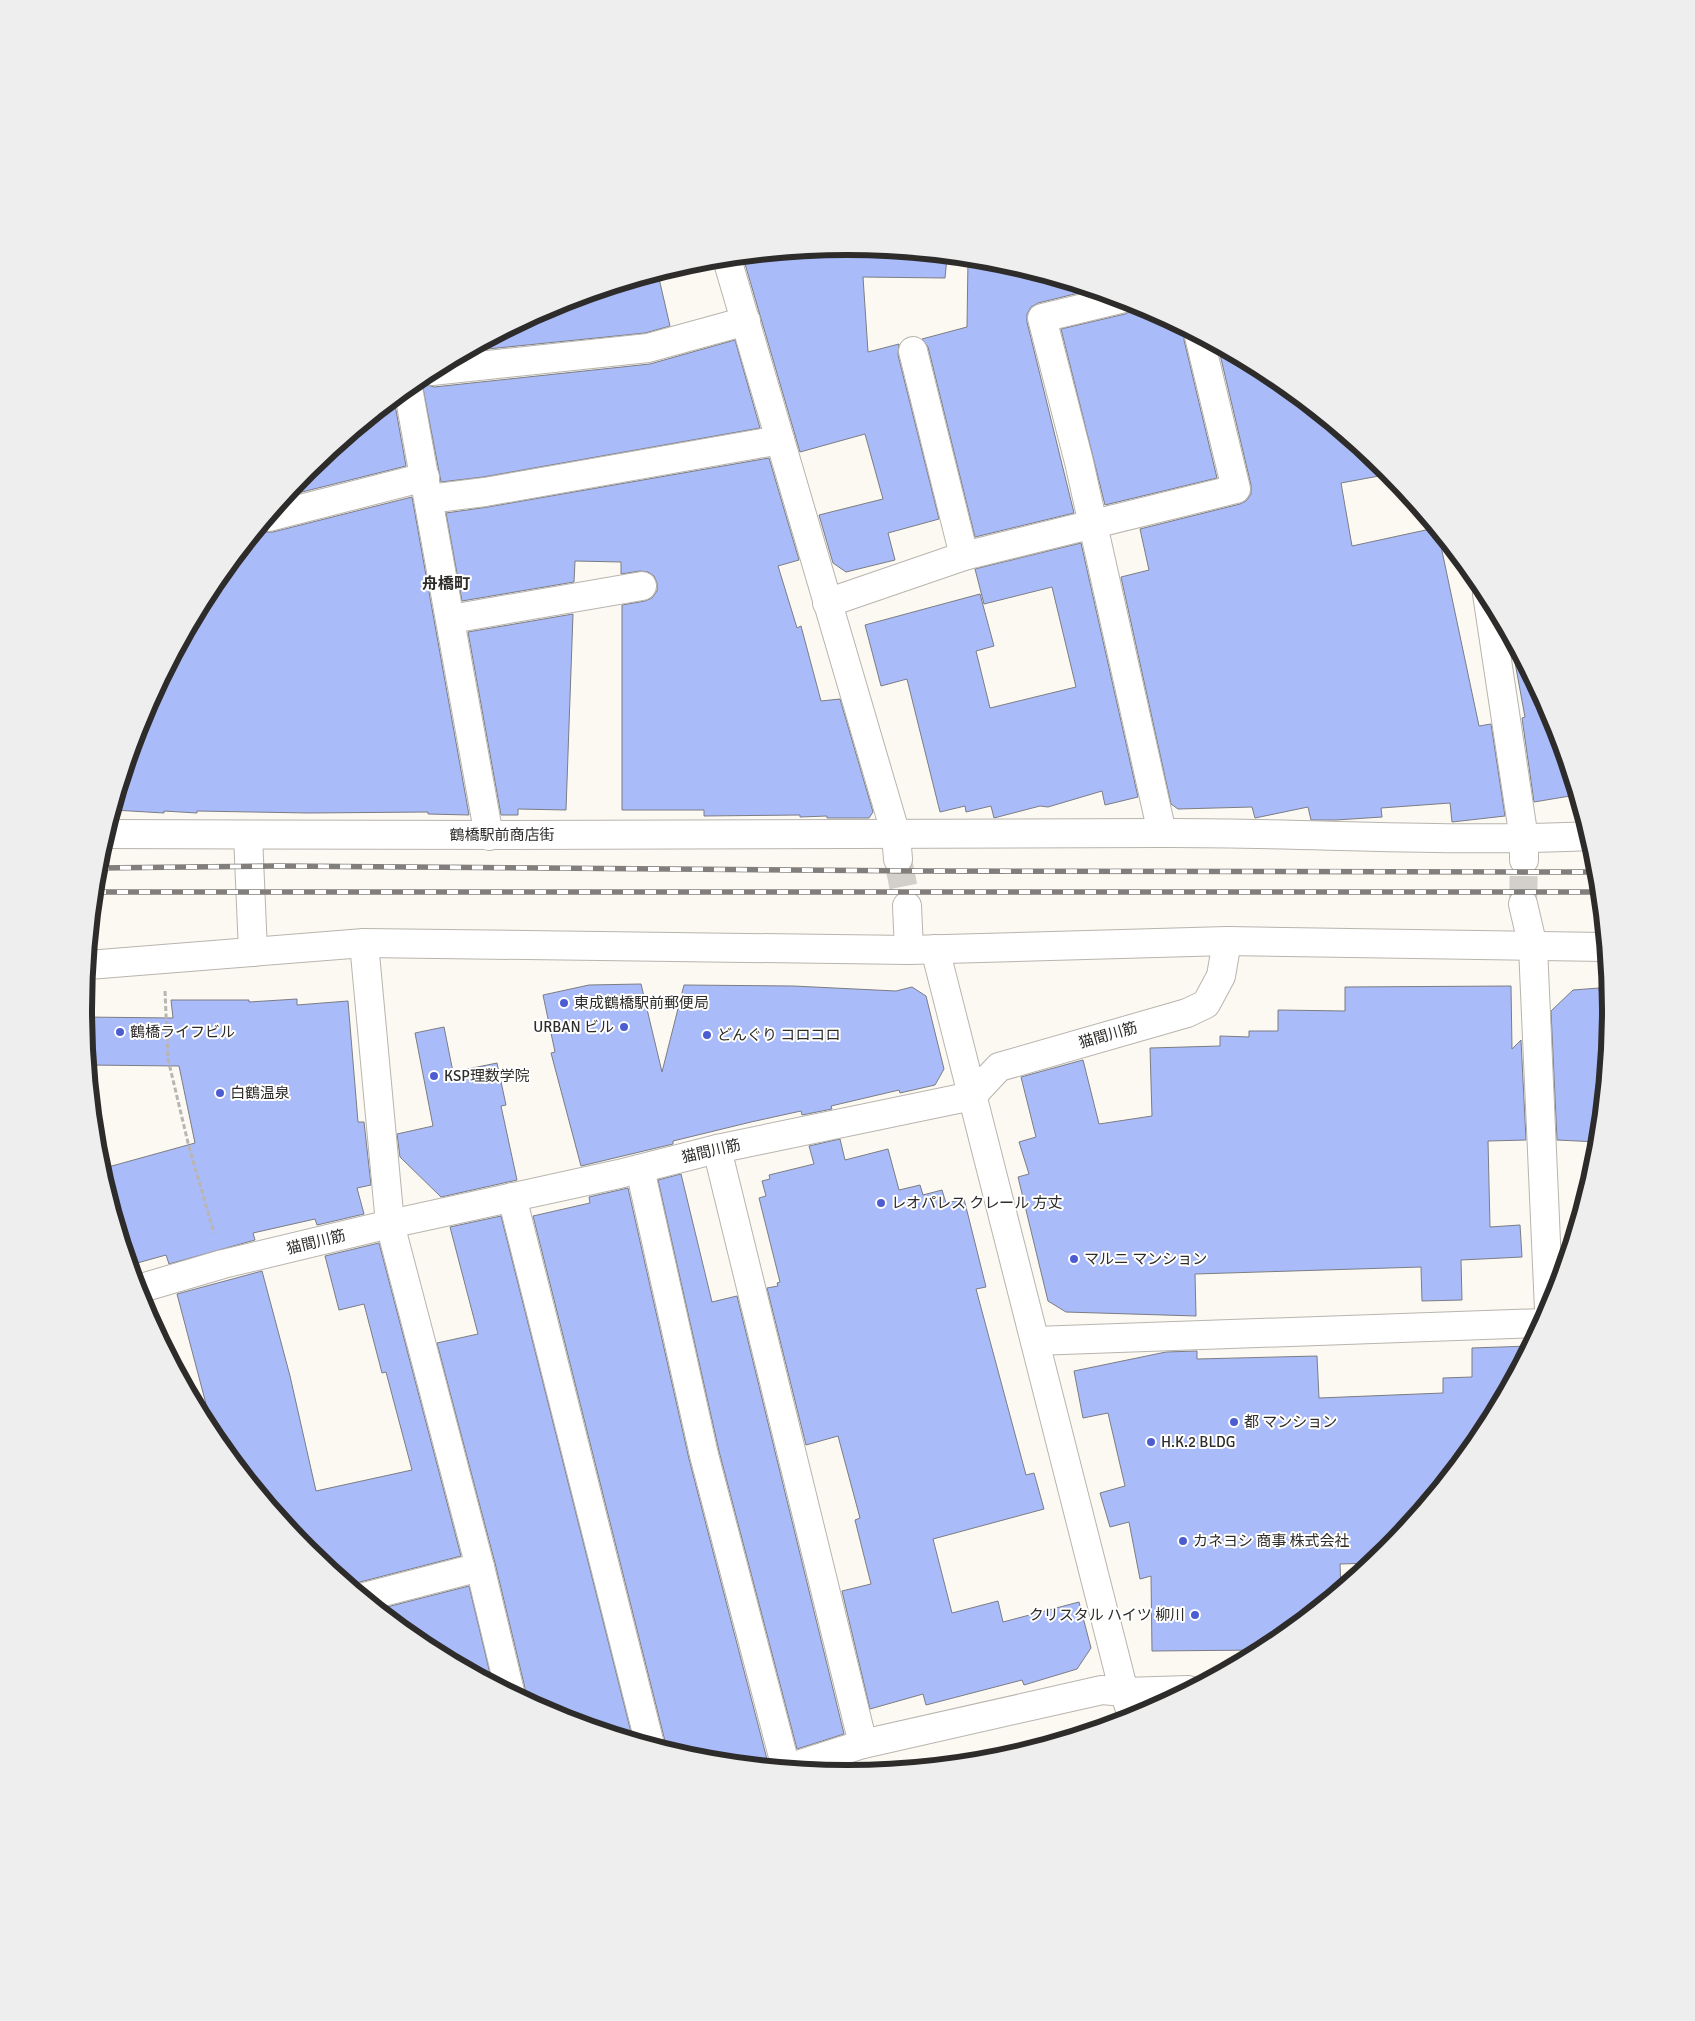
<svg xmlns="http://www.w3.org/2000/svg" width="1695" height="2021" viewBox="0 0 1695 2021" font-family="Signika,'Noto Sans JP',sans-serif">
<style>
.building{fill:#aabbfa;stroke:#7b7d83}
.lines{fill:none;stroke-linecap:round;stroke-linejoin:round}
.minor-tunnel{stroke:#d3cfca;stroke-width:28;stroke-dasharray:28 14;stroke-linecap:butt}
.minor-casing{stroke:#b8b4ae;stroke-width:30}
.path{stroke:#b9b5b1;stroke-width:3;stroke-dasharray:5 2.5;stroke-linecap:butt}
.minor{stroke:#fff;stroke-width:28}
.rail-casing{stroke:#817e7b;stroke-width:5.5}
.rail{stroke:#fff;stroke-width:4;stroke-dasharray:11;stroke-linecap:butt}
.poi-dot{fill:#4c5cd1;stroke:#fff;stroke-width:2}
.labels{text-anchor:middle;stroke-width:4;stroke-linejoin:round;paint-order:stroke}
.street-label{font-size:15px;fill:#2e2c2a;stroke:#fff}
.poi-label{font-size:15px;fill:#2e2c2a;stroke:#fff;text-anchor:start}
.neighbourhood-label{font-size:16px;font-weight:bold;fill:#2e2c2a;stroke:#fff}
.rim{fill:none;stroke:#2e2c2a;stroke-width:6}
</style>
<rect width="100%" height="100%" fill="#fcf8f2"/>
<!-- building -->
<g class="building">
<path d="M 848,247 L 947,257 L 945,278 L 863,277 L 868,352 L 899,344 L 898,355 L 939,519 L 888,533 L 895,560 L 846,572 L 833,563 L 819,515 L 883,499 L 865,434 L 800,452 L 743,257 Z"/>
<path d="M 968,259 L 997,261 L 1091,290 L 1038,303 L 1031,307 L 1027,314 L 1027,322 L 1074,513 L 975,537 L 928,347 L 922,339 L 967,327 Z"/>
<path d="M 658,274 L 670,326 L 645,333 L 468,351 L 555,305 Z"/>
<path d="M 1136,304 L 1185,329 L 1184,340 L 1217,478 L 1105,505 L 1061,329 L 1125,314 L 1131,311 Z"/>
<path d="M 735,340 L 760,428 L 483,477 L 441,482 L 422,383 L 434,387 L 650,364 Z"/>
<path d="M 1218,346 L 1273,376 L 1390,474 L 1341,483 L 1352,546 L 1435,528 L 1438,532 L 1479,726 L 1491,724 L 1505,816 L 1452,822 L 1450,803 L 1381,808 L 1382,817 L 1336,820 L 1311,820 L 1308,807 L 1255,818 L 1252,807 L 1178,809 L 1171,804 L 1121,577 L 1149,570 L 1140,529 L 1240,504 L 1246,501 L 1251,494 L 1251,485 Z"/>
<path d="M 394,399 L 406,466 L 286,496 L 308,470 Z"/>
<path d="M 769,458 L 799,560 L 778,566 L 797,628 L 801,626 L 821,701 L 840,699 L 873,812 L 869,818 L 827,818 L 827,816 L 800,817 L 800,815 L 704,816 L 704,810 L 622,810 L 622,605 L 645,601 L 652,598 L 657,591 L 657,583 L 654,576 L 648,572 L 640,571 L 621,574 L 621,562 L 575,561 L 574,582 L 462,601 L 446,513 L 488,507 Z"/>
<path d="M 412,497 L 469,815 L 428,814 L 428,812 L 308,813 L 197,811 L 197,813 L 164,811 L 164,813 L 114,810 L 142,718 L 213,586 L 259,529 L 265,532 L 273,532 Z"/>
<path d="M 1081,543 L 1138,797 L 1105,805 L 1102,791 L 1048,807 L 1040,806 L 994,818 L 991,806 L 966,812 L 965,806 L 940,812 L 907,679 L 881,686 L 865,625 L 980,594 L 994,646 L 976,651 L 990,708 L 1076,687 L 1052,587 L 984,604 L 975,569 Z"/>
<path d="M 573,614 L 566,810 L 518,809 L 518,815 L 501,815 L 468,632 Z"/>
<path d="M 1519,655 L 1553,718 L 1576,795 L 1534,802 L 1522,718 L 1525,717 L 1514,657 Z"/>
<path d="M 641,984 L 662,1072 L 684,985 L 793,986 L 896,991 L 912,987 L 926,996 L 944,1069 L 935,1085 L 900,1093 L 899,1090 L 831,1106 L 832,1109 L 802,1115 L 801,1111 L 751,1122 L 673,1141 L 673,1144 L 581,1166 L 551,1053 L 555,1052 L 543,995 L 589,985 Z"/>
<path d="M 1511,986 L 1512,1049 L 1521,1040 L 1526,1140 L 1488,1141 L 1490,1227 L 1520,1225 L 1522,1257 L 1461,1260 L 1462,1300 L 1422,1301 L 1421,1267 L 1195,1274 L 1196,1316 L 1066,1312 L 1048,1301 L 1018,1177 L 1029,1174 L 1019,1142 L 1036,1137 L 1021,1077 L 1083,1060 L 1099,1124 L 1152,1116 L 1150,1048 L 1220,1046 L 1220,1036 L 1249,1037 L 1249,1031 L 1278,1031 L 1278,1010 L 1345,1011 L 1345,987 Z"/>
<path d="M 1599,988 L 1599,991 L 1609,990 L 1611,1011 L 1598,1142 L 1557,1140 L 1551,1011 L 1573,990 Z"/>
<path d="M 297,999 L 297,1005 L 348,1001 L 358,1122 L 364,1122 L 371,1185 L 357,1188 L 364,1214 L 317,1225 L 315,1219 L 253,1233 L 255,1240 L 169,1264 L 166,1255 L 130,1265 L 101,1169 L 195,1143 L 179,1066 L 89,1065 L 84,1017 L 173,1018 L 171,1000 L 249,1000 L 249,1002 Z"/>
<path d="M 444,1027 L 453,1072 L 497,1063 L 506,1105 L 501,1106 L 517,1180 L 441,1197 L 400,1157 L 397,1134 L 433,1126 L 415,1033 Z"/>
<path d="M 840,1139 L 845,1160 L 888,1149 L 899,1190 L 920,1185 L 923,1195 L 942,1190 L 946,1203 L 964,1199 L 986,1287 L 976,1289 L 1026,1475 L 1034,1473 L 1044,1509 L 933,1539 L 952,1613 L 998,1601 L 1003,1622 L 1079,1602 L 1091,1648 L 1077,1669 L 1024,1685 L 1022,1680 L 926,1705 L 923,1694 L 870,1709 L 842,1591 L 871,1584 L 855,1520 L 860,1518 L 838,1436 L 806,1445 L 767,1288 L 778,1286 L 777,1283 L 780,1282 L 759,1198 L 766,1196 L 762,1181 L 770,1179 L 769,1175 L 814,1164 L 809,1146 Z"/>
<path d="M 681,1174 L 712,1302 L 737,1296 L 844,1734 L 797,1749 L 719,1451 L 658,1180 Z"/>
<path d="M 628,1188 L 689,1459 L 769,1767 L 698,1760 L 665,1749 L 665,1741 L 533,1216 L 590,1203 L 589,1197 Z"/>
<path d="M 501,1216 L 633,1740 L 555,1716 L 523,1699 L 525,1688 L 495,1563 L 437,1343 L 478,1334 L 450,1227 Z"/>
<path d="M 379,1243 L 461,1556 L 360,1582 L 352,1587 L 307,1550 L 215,1438 L 177,1294 L 262,1271 L 290,1376 L 316,1491 L 412,1470 L 386,1372 L 382,1373 L 364,1304 L 339,1310 L 325,1256 Z"/>
<path d="M 1530,1346 L 1482,1435 L 1387,1551 L 1373,1563 L 1340,1564 L 1341,1589 L 1281,1638 L 1261,1638 L 1261,1650 L 1152,1651 L 1151,1576 L 1140,1579 L 1129,1522 L 1110,1527 L 1100,1493 L 1125,1486 L 1108,1413 L 1083,1418 L 1074,1371 L 1166,1352 L 1197,1351 L 1197,1359 L 1317,1356 L 1319,1398 L 1443,1393 L 1443,1378 L 1472,1377 L 1472,1348 Z"/>
<path d="M 469,1586 L 492,1682 L 423,1645 L 379,1609 Z"/>
<path d="M 855,1763 L 858,1773 L 826,1772 Z"/>
</g>
<g class="lines">
<!-- minor-tunnel -->
<g class="minor-tunnel">
<path d="M 898,859 L 907,906"/>
<path d="M 1523,904 L 1524,860"/>
</g>
<defs>
<g id="minor">
<path d="M 727,259 L 896,835 L 898,859"/>
<path d="M 1121,299 L 1042,318 L 1079,462 L 1162,833"/>
<path d="M 913,351 L 964,556"/>
<path d="M 432,371 L 648,348 L 746,321"/>
<path d="M 408,388 L 489,836"/>
<path d="M 429,499 L 485,492 L 780,440"/>
<path d="M 269,517 L 425,477"/>
<path d="M 1487,594 L 1524,839 L 1524,860"/>
<path d="M 827,603 L 964,556 L 1236,489 L 1199,336"/>
<path d="M 451,619 L 642,586"/>
<path d="M 107,834 C 457,836 807,835 1157,833 C 1301,832 1445,843 1589,836"/>
<path d="M 248,835 L 253,952"/>
<path d="M 1523,904 L 1533,947 L 1549,1310"/>
<path d="M 907,906 L 909,950"/>
<path d="M 364,943 L 390,1224 L 480,1567 L 510,1692"/>
<path d="M 935,949 L 1124,1692 L 1133,1718"/>
<path d="M 88,965 L 364,943 L 909,950 L 1227,941 L 1605,947"/>
<path d="M 717,1149 L 863,1744"/>
<path d="M 640,1169 L 704,1455 L 786,1768"/>
<path d="M 512,1197 L 650,1745"/>
<path d="M 138,1289 L 223,1264 L 390,1224 L 619,1174 L 717,1149 L 972,1096 L 999,1067 L 1187,1013 L 1206,1004 L 1221,976 L 1227,941"/>
<path d="M 1035,1341 L 1542,1323"/>
<path d="M 364,1597 L 480,1567"/>
<path d="M 788,1768 L 863,1744 L 1102,1690 L 1124,1692 L 1188,1690"/>
</g>
</defs>
<!-- minor casing -->
<use href="#minor" class="minor-casing"/>
<!-- path -->
<path class="path" d="M 165,991 L 168,1059 L 189,1147 L 214,1233"/>
<!-- minor -->
<use href="#minor" class="minor"/>
<defs>
<g id="rail">
<path d="M 98,868 L 276,866 L 921,871 L 1598,872"/>
<path d="M 95,892 L 1600,892"/>
</g>
</defs>
<!-- rail casing -->
<use href="#rail" class="rail-casing"/>
<!-- rail -->
<use href="#rail" class="rail"/>
</g>
<!-- markers -->
<g class="poi-dot">
<circle cx="564" cy="1003" r="5"/>
<circle cx="624" cy="1027" r="5"/>
<circle cx="120" cy="1032" r="5"/>
<circle cx="707" cy="1035" r="5"/>
<circle cx="434" cy="1076" r="5"/>
<circle cx="220" cy="1093" r="5"/>
<circle cx="881" cy="1203" r="5"/>
<circle cx="1074" cy="1259" r="5"/>
<circle cx="1234" cy="1422" r="5"/>
<circle cx="1151" cy="1442" r="5"/>
<circle cx="1183" cy="1541" r="5"/>
<circle cx="1195" cy="1615" r="5"/>
</g>
<g class="labels">
<!-- street labels -->
<g class="street-label">
<text x="502" y="840">鶴橋駅前商店街</text>
<text transform="translate(1108 1035) rotate(-16)" y="5">猫間川筋</text>
<text transform="translate(711 1151) rotate(-13)" y="5">猫間川筋</text>
<text transform="translate(316 1242) rotate(-14)" y="5">猫間川筋</text>
</g>
<!-- poi labels -->
<g class="poi-label">
<text x="574" y="1008">東成鶴橋駅前郵便局</text>
<text x="614" y="1032" text-anchor="end">URBAN ビル</text>
<text x="130" y="1037">鶴橋ライフビル</text>
<text x="717" y="1040">どんぐり コロコロ</text>
<text x="444" y="1081">KSP理数学院</text>
<text x="230" y="1098">白鶴温泉</text>
<text x="891" y="1208">レオパレス クレール 方丈</text>
<text x="1084" y="1264">マルニ マンション</text>
<text x="1244" y="1427">都 マンション</text>
<text x="1161" y="1447">H.K.2 BLDG</text>
<text x="1193" y="1546">カネヨシ 商事 株式会社</text>
<text x="1185" y="1620" text-anchor="end">クリスタル ハイツ 柳川</text>
</g>
<!-- neighbourhood labels -->
<g class="neighbourhood-label">
<text x="446" y="589">舟橋町</text>
</g>
</g>
<!-- crop -->
<path d="M0 0H1695V2021H0ZM92 1010a755 755 0 1 1 1510 0a755 755 0 1 1-1510 0Z" fill="#eee" fill-rule="evenodd"/>
<path class="rim" d="M92 1010a755 755 0 1 1 1510 0a755 755 0 1 1-1510 0Z"/>
</svg>
